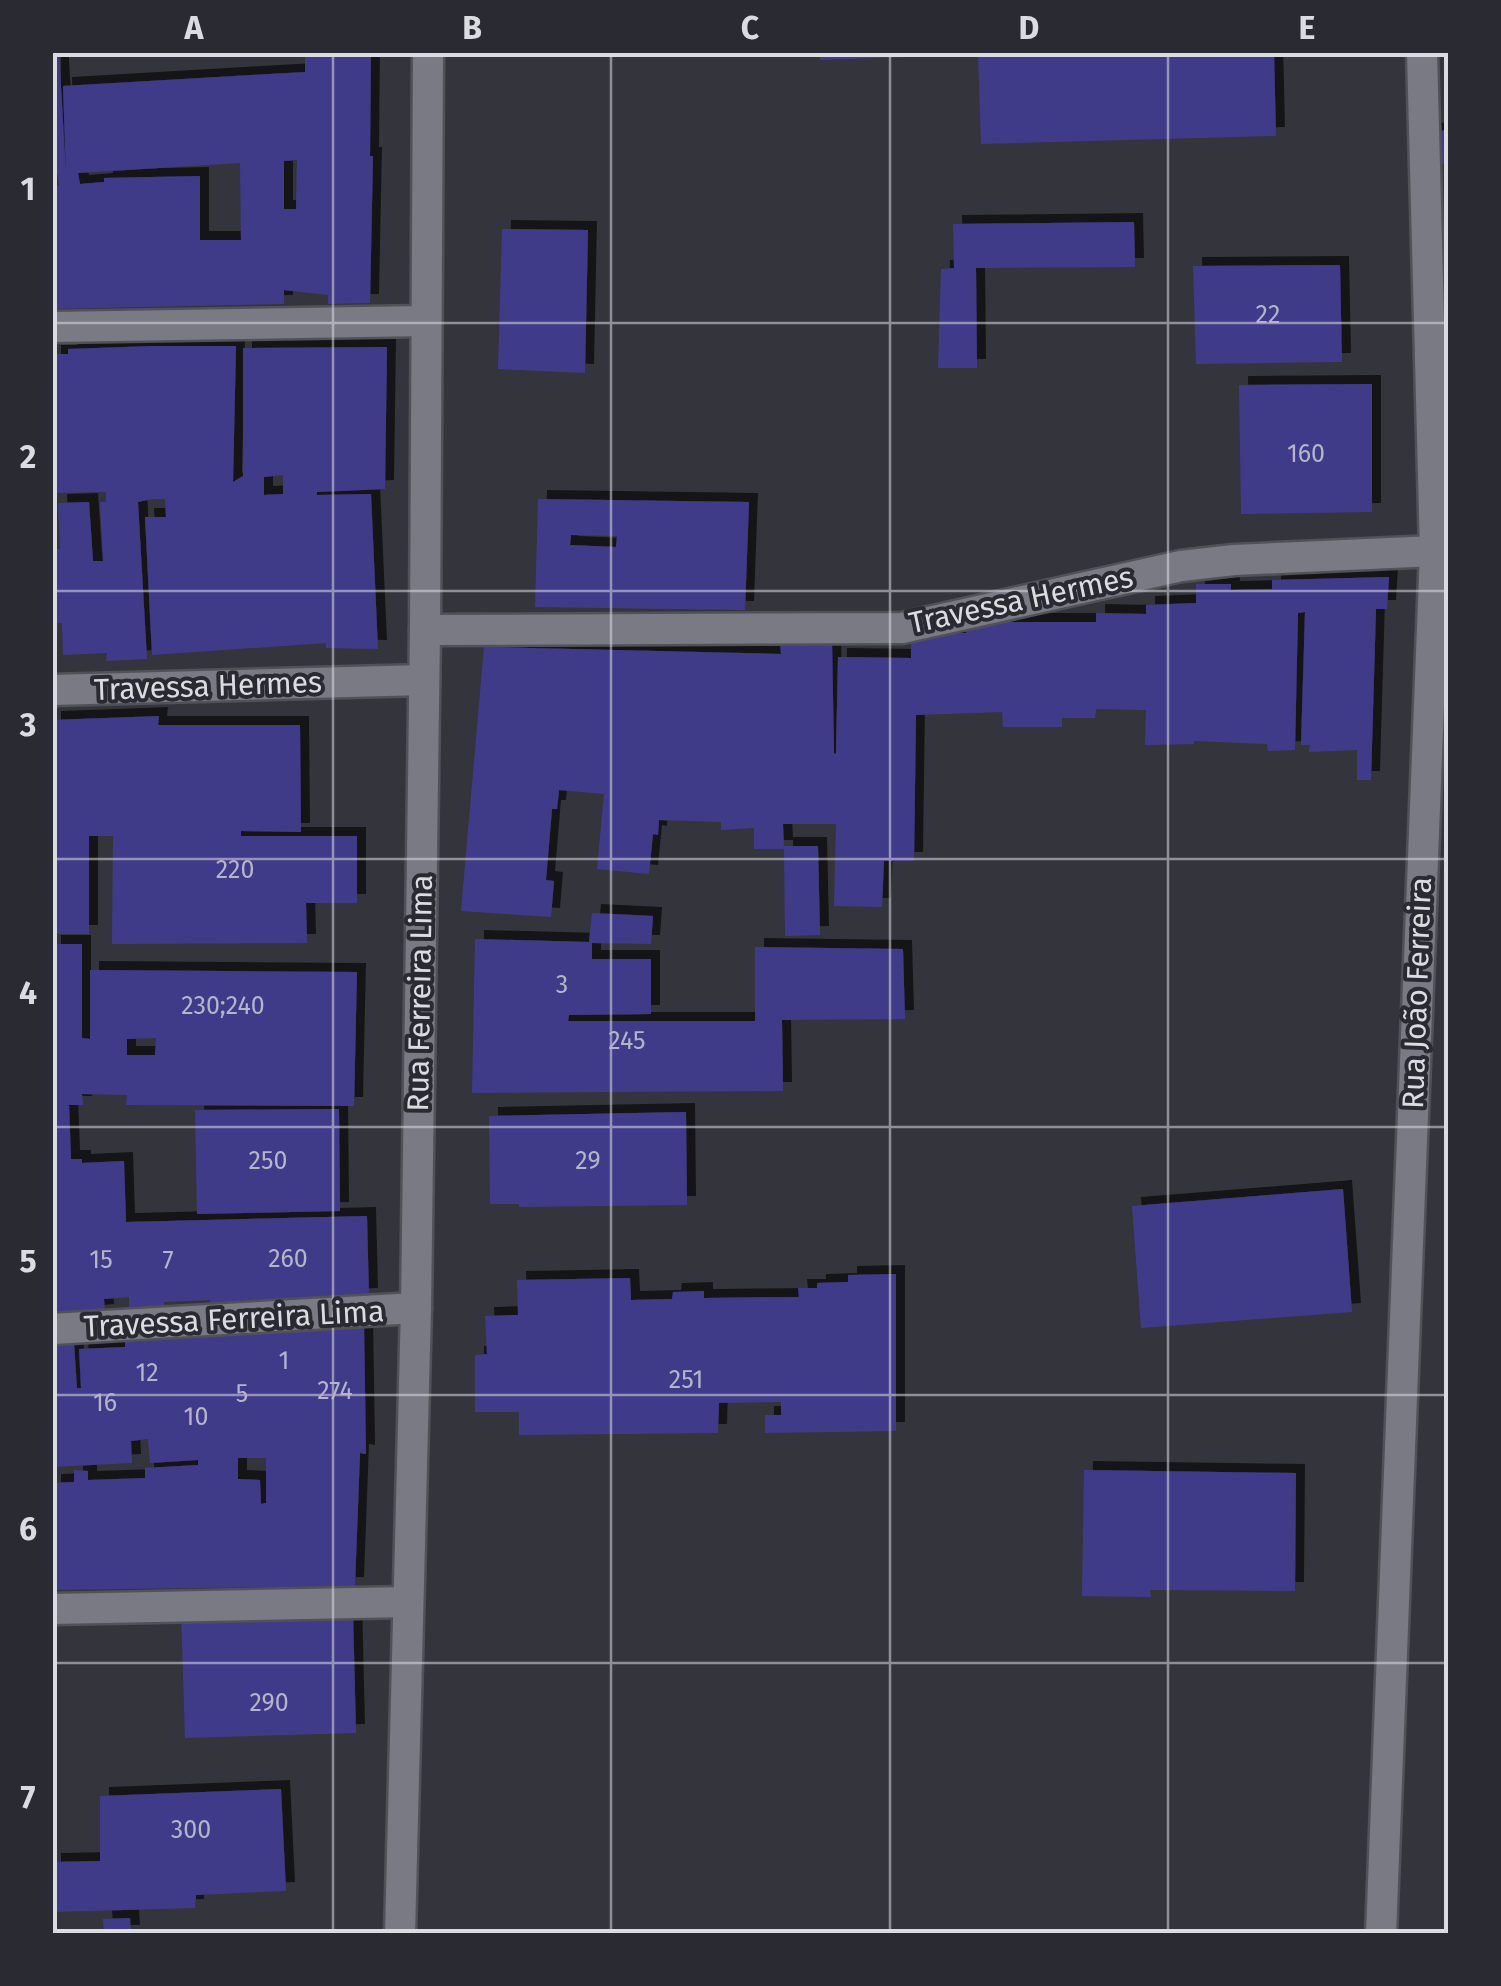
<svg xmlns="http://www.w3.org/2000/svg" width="1501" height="1986" viewBox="0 0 1501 1986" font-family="'Fira Sans',sans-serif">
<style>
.building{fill:#413b89;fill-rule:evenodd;filter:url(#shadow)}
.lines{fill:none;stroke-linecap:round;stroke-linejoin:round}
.lane-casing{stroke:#515258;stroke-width:35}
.street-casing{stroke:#515258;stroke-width:35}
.lane{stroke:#797a83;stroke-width:30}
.street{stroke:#797a83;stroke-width:30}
.grid{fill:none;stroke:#dbdce1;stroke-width:2.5;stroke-opacity:0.55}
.labels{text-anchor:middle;stroke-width:8;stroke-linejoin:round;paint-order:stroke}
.number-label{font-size:25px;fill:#b4b4cb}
.street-label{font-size:30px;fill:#dbdce1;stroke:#2a2a32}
.neatline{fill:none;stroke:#dbdce1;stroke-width:4}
.grid-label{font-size:32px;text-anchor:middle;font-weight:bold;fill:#dbdce1}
</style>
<defs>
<filter id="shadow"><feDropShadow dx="9" dy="-9" stdDeviation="0" flood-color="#0009"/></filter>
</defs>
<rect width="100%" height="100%" fill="#34343c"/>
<!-- building -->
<g class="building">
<path d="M 52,52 L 59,52 L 66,174 L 63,86 L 305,72 L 305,52 L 371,52 L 370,156 L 373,156 L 370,303 L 328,304 L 328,295 L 284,290 L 284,304 L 52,309 L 52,186 L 59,186 L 58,175 L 52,175 ZM 297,160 L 296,209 L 284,209 L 284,161 ZM 240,163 L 241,240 L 200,240 L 200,176 L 104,178 L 104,182 L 80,184 L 78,173 Z"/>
<path d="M 820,52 L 936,52 L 936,56 L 820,60 Z"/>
<path d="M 978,52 L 1274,52 L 1276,136 L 981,144 Z"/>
<path d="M 1448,130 L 1448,163 L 1437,165 L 1432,132 Z"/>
<path d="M 1134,222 L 1135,267 L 976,268 L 977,368 L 938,368 L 941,269 L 954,268 L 953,224 Z"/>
<path d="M 502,229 L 588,230 L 585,373 L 498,369 Z"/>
<path d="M 1340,265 L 1342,362 L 1196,364 L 1193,266 Z"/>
<path d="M 153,346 L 236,346 L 233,482 L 243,476 L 243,348 L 387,347 L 385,489 L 317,492 L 317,495 L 371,494 L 378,649 L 326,648 L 326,643 L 152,655 L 145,517 L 166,517 L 165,499 L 152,499 L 138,502 L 147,659 L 106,661 L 107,653 L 63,655 L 62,623 L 52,623 L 52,549 L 60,549 L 58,503 L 89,502 L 93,561 L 103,561 L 100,502 L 106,502 L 106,492 L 52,493 L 52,354 L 68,354 L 68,349 ZM 283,475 L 283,494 L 264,495 L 264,477 Z"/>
<path d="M 1372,384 L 1372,512 L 1241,514 L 1239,385 Z"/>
<path d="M 538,499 L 749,502 L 745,610 L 535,607 ZM 571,535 L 617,536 L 616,547 L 570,545 Z"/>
<path d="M 1389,577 L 1387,609 L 1376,609 L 1371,780 L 1357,780 L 1357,750 L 1309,752 L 1310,745 L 1301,745 L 1305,612 L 1298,613 L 1295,750 L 1268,751 L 1267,744 L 1194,741 L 1194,744 L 1145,745 L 1146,710 L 1096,709 L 1095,718 L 1062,718 L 1062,727 L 1003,727 L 1002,712 L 916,715 L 914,861 L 884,861 L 882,907 L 834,906 L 836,824 L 783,824 L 784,849 L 754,849 L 754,828 L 721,830 L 721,822 L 659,820 L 658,835 L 653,834 L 649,874 L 597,869 L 604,794 L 559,790 L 557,809 L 552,809 L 546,880 L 554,881 L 551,917 L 461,911 L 484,647 L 781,654 L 780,643 L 832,642 L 834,753 L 836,754 L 838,657 L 911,658 L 911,633 L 966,633 L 967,622 L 1096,622 L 1096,613 L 1146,614 L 1146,605 L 1196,603 L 1196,584 L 1231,584 L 1231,590 L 1272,589 L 1272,580 Z"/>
<path d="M 159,716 L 158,725 L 300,725 L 301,832 L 241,831 L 241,836 L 357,836 L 357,903 L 306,903 L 307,943 L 112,944 L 113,836 L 89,836 L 89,934 L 52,934 L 52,720 Z"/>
<path d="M 784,846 L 818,846 L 820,935 L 785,936 Z"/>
<path d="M 592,913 L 653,916 L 651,944 L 592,943 L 592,959 L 651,959 L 651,1014 L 569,1015 L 568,1021 L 755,1021 L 755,947 L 903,949 L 905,1019 L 782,1020 L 783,1091 L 472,1093 L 475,939 L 589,942 Z"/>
<path d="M 52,944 L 82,944 L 82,1038 L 90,1039 L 90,970 L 357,972 L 354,1106 L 126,1105 L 127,1095 L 82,1094 L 83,1105 L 69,1105 L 71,1159 L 82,1159 L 82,1163 L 124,1161 L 126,1222 L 367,1216 L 369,1297 L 234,1302 L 235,1308 L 210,1309 L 210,1300 L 164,1302 L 165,1311 L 129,1311 L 129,1297 L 104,1299 L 105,1313 L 52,1318 ZM 156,1038 L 155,1055 L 127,1055 L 127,1039 Z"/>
<path d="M 339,1109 L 340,1211 L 197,1214 L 195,1110 Z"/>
<path d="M 686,1112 L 687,1205 L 519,1207 L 519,1204 L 490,1204 L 489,1116 Z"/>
<path d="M 1343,1189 L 1352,1312 L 1141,1328 L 1132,1206 Z"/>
<path d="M 896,1274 L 896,1431 L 765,1433 L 765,1415 L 781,1415 L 781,1402 L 719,1403 L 718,1433 L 519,1435 L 519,1412 L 475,1412 L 475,1355 L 487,1354 L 485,1316 L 518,1315 L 517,1280 L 630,1278 L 631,1300 L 672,1299 L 673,1292 L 704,1291 L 704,1298 L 799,1297 L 798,1288 L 817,1288 L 817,1283 L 848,1282 L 848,1275 Z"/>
<path d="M 364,1324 L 366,1454 L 360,1453 L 355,1586 L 52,1590 L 52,1483 L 74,1482 L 74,1470 L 88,1471 L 88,1480 L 145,1478 L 145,1468 L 198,1465 L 198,1460 L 150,1463 L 148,1439 L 131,1441 L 132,1463 L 52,1467 L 52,1344 L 74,1343 L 77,1388 L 81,1388 L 79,1349 L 125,1347 L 125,1334 ZM 238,1458 L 266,1458 L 266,1503 L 261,1504 L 260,1480 L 238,1479 Z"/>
<path d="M 1084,1470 L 1296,1473 L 1295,1591 L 1150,1590 L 1151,1597 L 1082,1596 Z"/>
<path d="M 181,1609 L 353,1611 L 356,1733 L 185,1738 Z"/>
<path d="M 281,1789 L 286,1891 L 196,1895 L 195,1908 L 52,1912 L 52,1862 L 100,1861 L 100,1796 Z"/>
<path d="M 130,1918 L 131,1934 L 104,1934 L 103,1919 Z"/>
</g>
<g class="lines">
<defs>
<g id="lane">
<path d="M 52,327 L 426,321"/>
<path d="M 52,1329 L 416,1308"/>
<path d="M 52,1609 L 407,1602"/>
</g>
<g id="street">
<path d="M 425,630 L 902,628 L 1181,566 L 1234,560 L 1435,551"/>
<path d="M 52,690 L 424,680"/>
<path d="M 400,1934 L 416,1308 L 425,630 L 428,52"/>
<path d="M 1381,1934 L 1435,551 L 1422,52"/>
</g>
</defs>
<!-- lane casing -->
<use href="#lane" class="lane-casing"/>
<!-- street casing -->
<use href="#street" class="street-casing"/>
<!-- lane -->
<use href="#lane" class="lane"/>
<!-- street -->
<use href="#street" class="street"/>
</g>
<!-- grid -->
<path class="grid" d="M 333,52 L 333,1934M 611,52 L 611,1934M 890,52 L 890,1934M 1168,52 L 1168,1934M 52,323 L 1448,323M 52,591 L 1448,591M 52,859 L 1448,859M 52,1127 L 1448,1127M 52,1395 L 1448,1395M 52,1663 L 1448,1663"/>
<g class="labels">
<!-- number labels -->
<g class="number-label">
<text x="1268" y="323">22</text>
<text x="1306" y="462">160</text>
<text x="235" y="878">220</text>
<text x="562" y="993">3</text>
<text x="223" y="1014">230;240</text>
<text x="627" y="1049">245</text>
<text x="268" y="1169">250</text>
<text x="588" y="1169">29</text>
<text x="288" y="1267">260</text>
<text x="101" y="1268">15</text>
<text x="168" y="1268">7</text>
<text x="284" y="1369">1</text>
<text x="147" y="1381">12</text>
<text x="686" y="1388">251</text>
<text x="335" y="1399">274</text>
<text x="242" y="1402">5</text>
<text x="105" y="1411">16</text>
<text x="196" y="1425">10</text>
<text x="269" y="1711">290</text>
<text x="191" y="1838">300</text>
</g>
<!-- street labels -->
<g class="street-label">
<text transform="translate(1021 600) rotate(-12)" y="10">Travessa Hermes</text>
<text transform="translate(208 686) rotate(-2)" y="10">Travessa Hermes</text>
<text transform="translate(420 993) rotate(-89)" y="10">Rua Ferreira Lima</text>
<text transform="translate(1417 993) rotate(-88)" y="10">Rua João Ferreira</text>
<text transform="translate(234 1319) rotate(-3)" y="10">Travessa Ferreira Lima</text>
</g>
</g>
<!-- border -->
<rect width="1501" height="1986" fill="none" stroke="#2a2a32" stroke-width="110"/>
<rect x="55" y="55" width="1391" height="1876" class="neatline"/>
<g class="grid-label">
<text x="194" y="39">A</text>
<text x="472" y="39">B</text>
<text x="750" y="39">C</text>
<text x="1029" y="39">D</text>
<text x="1307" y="39">E</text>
<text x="28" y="200">1</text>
<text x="28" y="468">2</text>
<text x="28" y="736">3</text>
<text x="28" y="1004">4</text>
<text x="28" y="1272">5</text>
<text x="28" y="1540">6</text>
<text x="28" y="1808">7</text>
</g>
</svg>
